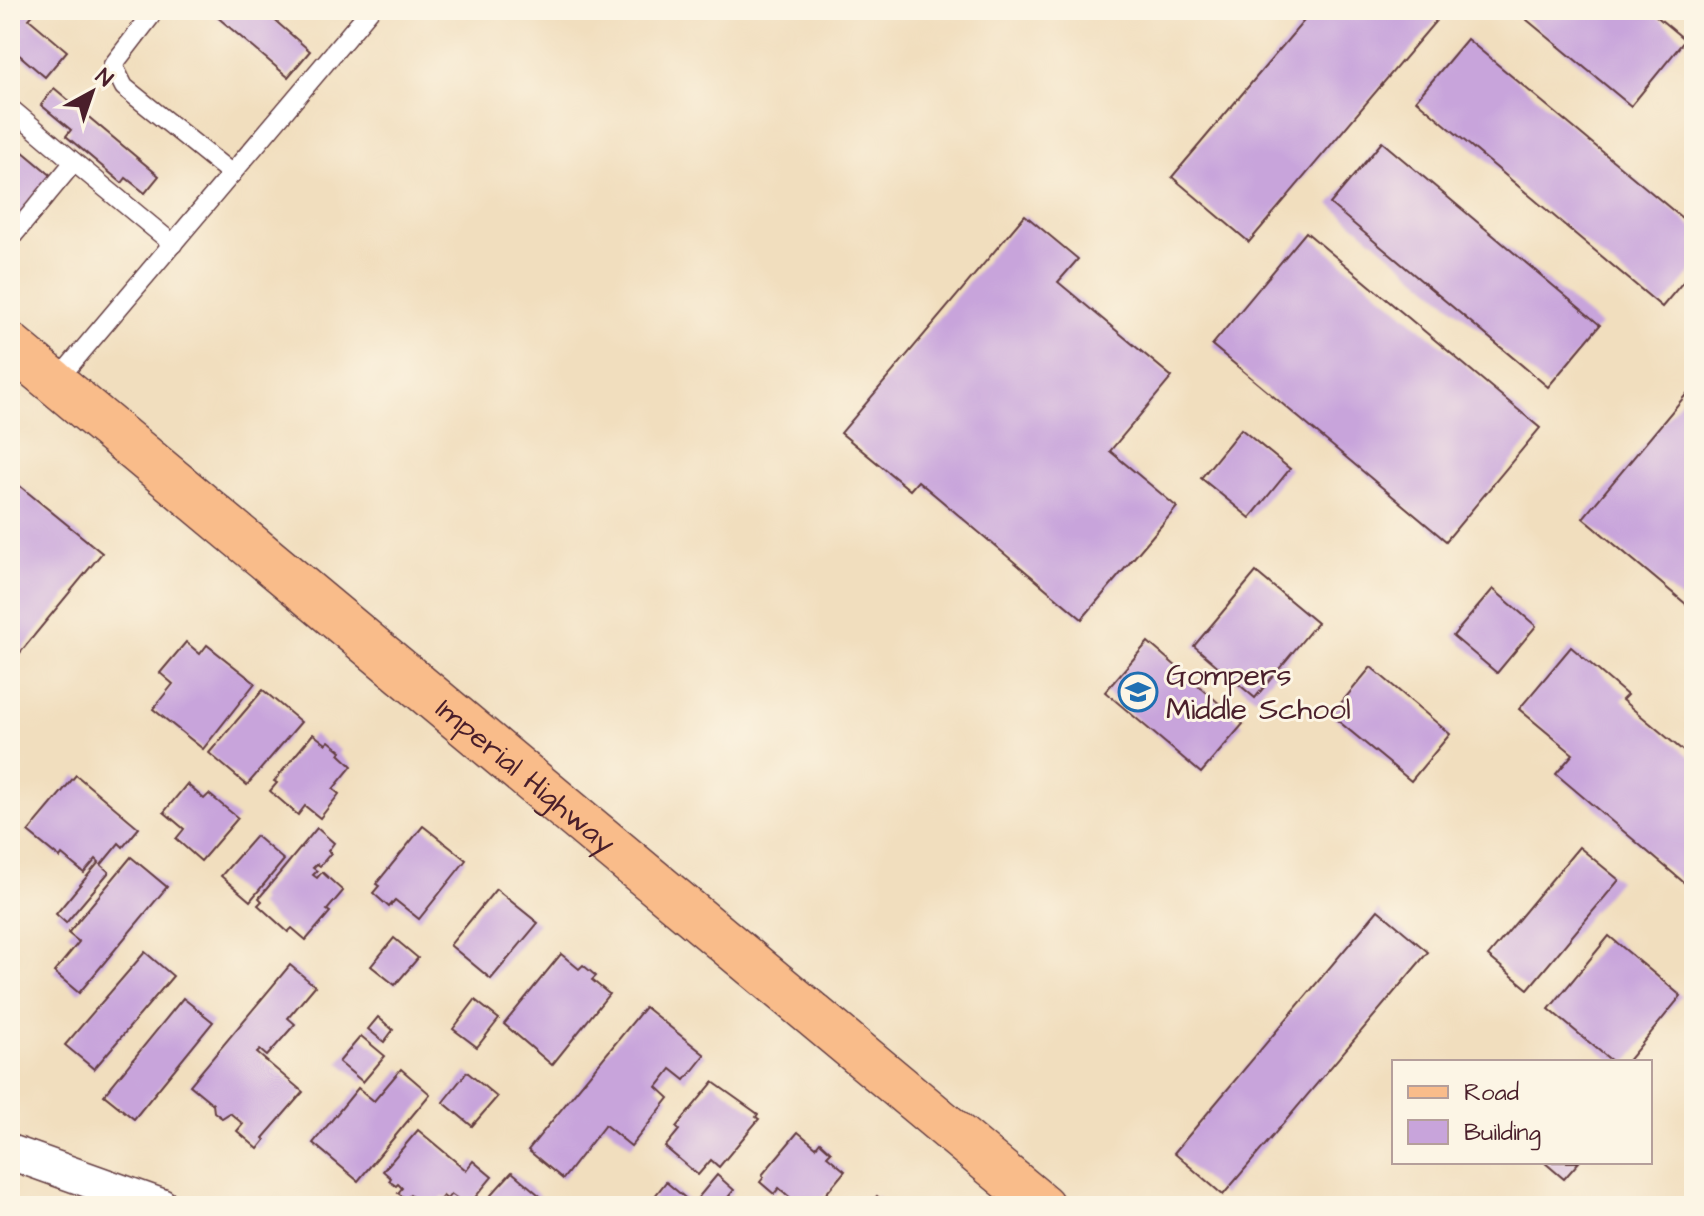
<svg xmlns="http://www.w3.org/2000/svg" width="1704" height="1216" viewBox="0 0 1704 1216" font-family="'Architects Daughter',sans-serif">
<style>
.building{fill:#c8a4db}
.lines{fill:none;stroke-linecap:round;stroke-linejoin:round}
.service-casing{stroke:#633c41;stroke-width:21}
.minor-casing{stroke:#633c41;stroke-width:37}
.primary-casing{stroke:#633c41;stroke-width:47}
.service{stroke:#fff;stroke-width:18}
.minor{stroke:#fff;stroke-width:34}
.primary{stroke:#f9bc8a;stroke-width:44}
.labels{text-anchor:middle;stroke-width:6;stroke-linejoin:round;paint-order:stroke}
.poi-label{font-size:30px;fill:#4a1f2b;stroke:#fcf5e5;text-anchor:start}
.street-label{font-size:30px;fill:#4a1f2b;stroke:#fcf5e5}
</style>
<rect width="100%" height="100%" fill="#fcf5e5"/>
<filter id="ink" filterUnits="userSpaceOnUse"><feTurbulence type="fractalNoise" baseFrequency=".0125" numOctaves="2"/><feDisplacementMap in="SourceGraphic" scale="16" xChannelSelector="R" yChannelSelector="G"/><feConvolveMatrix kernelMatrix="1 2 1 2 8 2 1 2 1" color-interpolation-filters="sRGB"/></filter>
<filter id="wash" filterUnits="userSpaceOnUse"><feTurbulence type="fractalNoise" baseFrequency=".006" numOctaves="4" result="noise"/><feDisplacementMap in="SourceGraphic" scale="32" xChannelSelector="R" yChannelSelector="G"/><feGaussianBlur stdDeviation="1.8" result="paint"/><feColorMatrix in="noise" values="0 0 0 0 0 0 0 0 0 0 0 0 0 0 0 0 0 1.4 0 .05"/><feComposite in="paint" operator="in"/></filter>
<g filter="url(#wash)">
<rect width="100%" height="100%" fill="#f1debe"/>
<g id="blocks">
<!-- building -->
<g class="building">
<path d="M 10,10 L 37,10 L 29,19 L 67,51 L 45,77 L 10,47 Z"/>
<path d="M 209,10 L 263,10 L 310,51 L 288,77 Z"/>
<path d="M 1313,10 L 1445,10 L 1249,242 L 1172,177 Z"/>
<path d="M 1515,10 L 1649,10 L 1685,40 L 1631,106 Z"/>
<path d="M 1467,39 L 1694,228 L 1694,269 L 1662,307 L 1416,100 Z"/>
<path d="M 54,88 L 159,176 L 145,193 L 126,178 L 122,183 L 66,136 L 71,130 L 41,105 Z"/>
<path d="M 10,141 L 59,182 L 26,222 L 10,209 Z"/>
<path d="M 1382,142 L 1600,325 L 1548,387 L 1330,204 Z"/>
<path d="M 1025,215 L 1078,259 L 1058,282 L 1172,377 L 1110,451 L 1177,507 L 1082,619 L 918,481 L 910,490 L 841,433 Z"/>
<path d="M 1306,232 L 1540,428 L 1446,541 L 1212,345 Z"/>
<path d="M 1694,385 L 1694,594 L 1686,604 L 1583,518 Z"/>
<path d="M 1241,429 L 1290,469 L 1250,518 L 1201,478 Z"/>
<path d="M 10,478 L 102,553 L 10,665 Z"/>
<path d="M 1256,572 L 1317,623 L 1255,698 L 1194,646 Z"/>
<path d="M 1493,589 L 1536,626 L 1497,673 L 1453,636 Z"/>
<path d="M 186,642 L 200,654 L 207,645 L 255,683 L 203,749 L 153,709 L 173,684 L 160,673 Z"/>
<path d="M 1148,642 L 1243,724 L 1201,773 L 1105,692 Z"/>
<path d="M 1571,647 L 1627,695 L 1622,700 L 1694,760 L 1694,891 L 1556,774 L 1573,754 L 1519,709 Z"/>
<path d="M 1371,667 L 1450,734 L 1411,781 L 1331,715 Z"/>
<path d="M 263,690 L 301,722 L 247,785 L 209,753 Z"/>
<path d="M 313,734 L 326,744 L 329,741 L 341,751 L 339,754 L 352,766 L 333,789 L 339,794 L 320,818 L 305,806 L 298,815 L 270,791 L 277,783 L 274,781 Z"/>
<path d="M 76,775 L 139,828 L 123,847 L 119,843 L 101,865 L 109,872 L 66,923 L 56,914 L 99,862 L 96,859 L 84,873 L 62,855 L 60,858 L 28,832 Z"/>
<path d="M 187,784 L 204,799 L 209,794 L 238,818 L 201,861 L 176,839 L 184,829 L 164,812 Z"/>
<path d="M 423,826 L 466,860 L 419,919 L 395,900 L 389,907 L 373,893 L 379,886 L 376,884 Z"/>
<path d="M 317,828 L 334,843 L 328,851 L 331,853 L 320,866 L 317,864 L 313,868 L 317,871 L 313,875 L 317,878 L 322,872 L 343,891 L 327,910 L 330,912 L 306,940 L 292,928 L 288,932 L 258,905 L 262,901 L 259,898 Z"/>
<path d="M 256,836 L 284,860 L 250,901 L 221,876 Z"/>
<path d="M 1579,847 L 1619,880 L 1528,989 L 1488,956 Z"/>
<path d="M 131,857 L 167,887 L 79,993 L 54,972 L 79,942 L 68,933 Z"/>
<path d="M 496,889 L 538,923 L 491,979 L 450,945 Z"/>
<path d="M 1378,910 L 1428,952 L 1223,1195 L 1174,1153 Z"/>
<path d="M 1609,936 L 1681,996 L 1627,1062 L 1613,1062 L 1549,1009 Z"/>
<path d="M 394,938 L 418,958 L 395,985 L 371,966 Z"/>
<path d="M 145,952 L 173,976 L 94,1069 L 65,1045 Z"/>
<path d="M 561,954 L 579,969 L 583,965 L 596,976 L 592,980 L 609,994 L 552,1065 L 504,1024 Z"/>
<path d="M 290,965 L 315,986 L 288,1018 L 295,1024 L 267,1056 L 260,1050 L 257,1053 L 303,1092 L 263,1138 L 265,1140 L 258,1149 L 237,1131 L 243,1124 L 230,1113 L 222,1118 L 214,1112 L 213,1104 L 190,1085 Z"/>
<path d="M 183,998 L 213,1022 L 134,1119 L 104,1095 Z"/>
<path d="M 475,1000 L 499,1019 L 477,1047 L 453,1029 Z"/>
<path d="M 645,1007 L 705,1055 L 685,1080 L 671,1069 L 657,1087 L 669,1098 L 631,1146 L 605,1125 L 563,1179 L 528,1150 Z"/>
<path d="M 378,1017 L 393,1030 L 384,1042 L 368,1029 Z"/>
<path d="M 361,1036 L 385,1056 L 363,1082 L 339,1062 Z"/>
<path d="M 401,1069 L 430,1094 L 358,1181 L 313,1143 L 358,1088 L 374,1101 Z"/>
<path d="M 467,1072 L 497,1097 L 472,1126 L 443,1102 Z"/>
<path d="M 713,1082 L 758,1114 L 756,1117 L 759,1119 L 719,1167 L 711,1160 L 698,1175 L 665,1147 L 679,1130 L 676,1127 Z"/>
<path d="M 418,1130 L 466,1170 L 473,1161 L 492,1177 L 468,1206 L 451,1194 L 447,1199 L 443,1196 L 435,1206 L 423,1206 L 410,1195 L 406,1199 L 398,1193 L 402,1188 L 398,1184 L 396,1186 L 389,1181 L 391,1178 L 383,1171 Z"/>
<path d="M 798,1132 L 816,1147 L 820,1142 L 831,1152 L 827,1156 L 845,1171 L 816,1206 L 800,1206 L 779,1188 L 774,1194 L 760,1182 L 764,1177 L 762,1175 Z"/>
<path d="M 1544,1162 L 1579,1162 L 1564,1179 Z"/>
<path d="M 512,1172 L 552,1206 L 481,1206 Z"/>
<path d="M 717,1175 L 734,1190 L 721,1206 L 705,1206 L 697,1199 Z"/>
<path d="M 666,1182 L 695,1206 L 647,1206 Z"/>
<path d="M 877,1196 L 889,1206 L 868,1206 Z"/>
</g>
</g>
</g>
<g filter="url(#ink)">
<use href="#blocks" fill-opacity="0" stroke="#633c41" stroke-width="2"/>
<g class="lines">
<defs>
<g id="service">
<path d="M 150,17 L 113,65 L 124,87 L 232,174"/>
<path d="M 10,108 L 74,162 L 10,239"/>
<path d="M 74,162 L 173,244"/>
<path d="M 55,383 L 370,10"/>
</g>
<path id="minor" d="M 10,1152 L 161,1206"/>
<g id="primary">
<path id="s1" d="M 10,345 L 1042,1206"/>
</g>
</defs>
<!-- service casing -->
<use href="#service" class="service-casing"/>
<!-- minor casing -->
<use href="#minor" class="minor-casing"/>
<!-- primary casing -->
<use href="#primary" class="primary-casing"/>
<!-- service -->
<use href="#service" class="service"/>
<!-- minor -->
<use href="#minor" class="minor"/>
<!-- primary -->
<use href="#primary" class="primary"/>
</g>
</g>
<!-- icons -->
<defs>
<symbol id="school-ring" viewBox="-11 -11 22 22"><circle r="9.5" fill="#fcf5e5" stroke="#1f6fb2" stroke-width="1.5"/><path d="M0-5L7-2L0 1L-7-2ZM-4 1L0 2.5L4 1V4Q0 6-4 4Z" fill="#1f6fb2"/></symbol>
</defs>
<g fill-rule="evenodd">
<use href="#school-ring" x="1116" y="670" width="44" height="44"/>
</g>
<g class="labels">
<!-- poi labels -->
<g class="poi-label">
<text x="1166" y="685">Gompers<tspan x="1166" dy="34">Middle School</tspan></text>
</g>
<!-- street labels -->
<g class="street-label">
<text dy="10" stroke="none"><textPath href="#s1" startOffset="672">Imperial Highway</textPath></text>
</g>
</g>
<!-- margin -->
<rect width="1704" height="1216" fill="none" stroke="#fcf5e5" stroke-width="40"/>
<!-- legend -->
<rect x="1392" y="1060" width="260" height="104" fill="#fcf5e5" stroke="#b59f9b" stroke-width="2"/>
<rect x="1408" y="1086" width="40" height="12" fill="#f9bc8a" stroke="#b59f9b" stroke-width="2"/>
<text x="1464" y="1100" font-size="24" fill="#4a1f2b">Road</text>
<rect x="1408" y="1120" width="40" height="24" fill="#c8a4db" stroke="#b59f9b" stroke-width="2"/>
<text x="1464" y="1140" font-size="24" fill="#4a1f2b">Building</text>
<!-- north arrow -->
<g transform="translate(92 92) rotate(40)" stroke="#fcf5e5" stroke-width="6" paint-order="stroke">
<path d="M0-6L14 30L0 20L-14 30Z" fill="#4a1f2b"/>
<text y="-12" font-size="22" font-weight="bold" text-anchor="middle" fill="#4a1f2b">N</text>
</g>
</svg>
